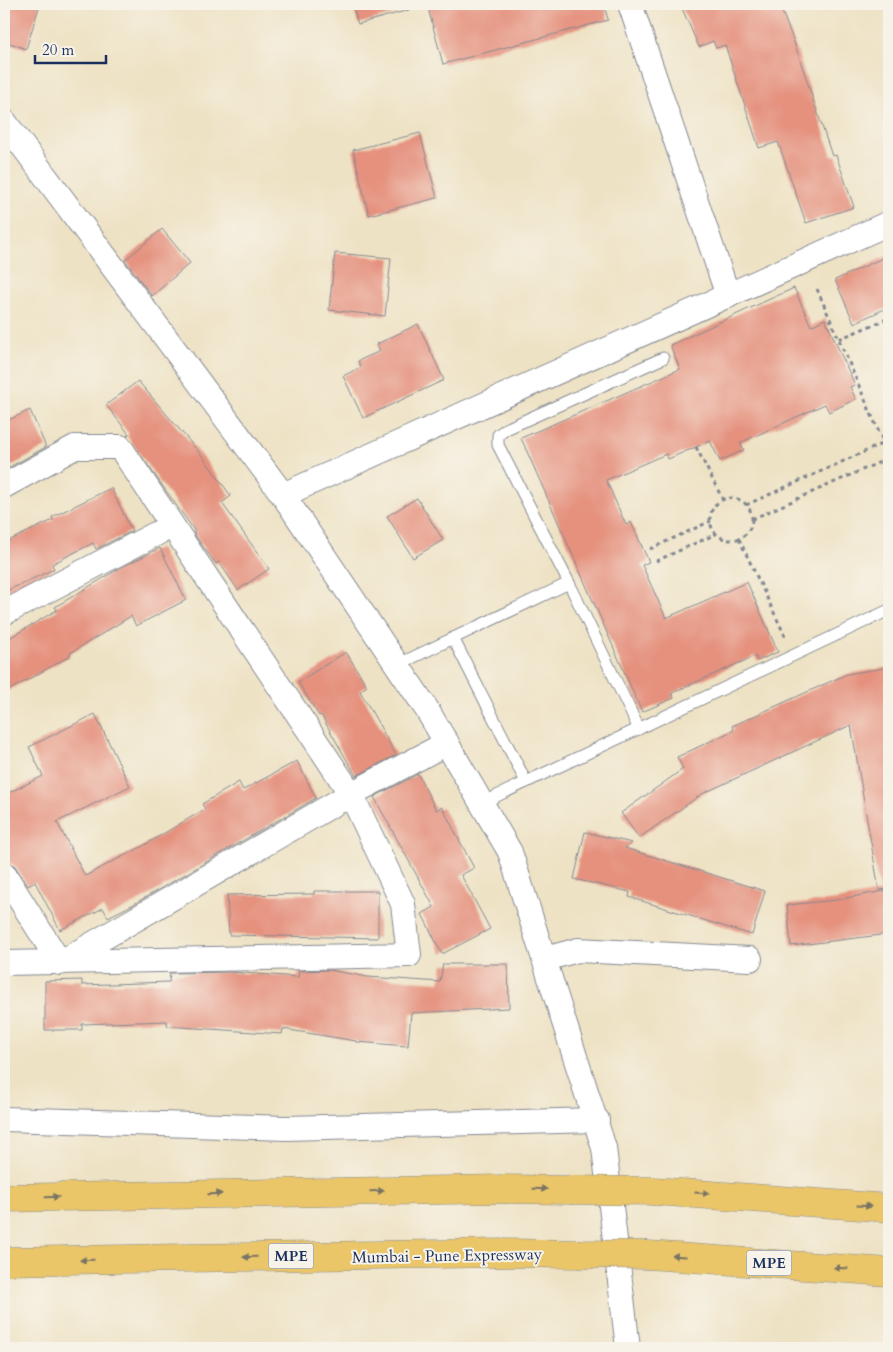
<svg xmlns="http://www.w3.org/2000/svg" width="893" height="1352" viewBox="0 0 893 1352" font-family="Cardo,serif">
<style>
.building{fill:#e5917e}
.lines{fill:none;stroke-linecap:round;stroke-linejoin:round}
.service-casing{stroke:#848891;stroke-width:13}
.minor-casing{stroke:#848891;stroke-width:26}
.motorway-casing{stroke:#848891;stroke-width:29}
.path{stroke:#848891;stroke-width:3;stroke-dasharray:4 4;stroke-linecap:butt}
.service{stroke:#fff;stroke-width:11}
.minor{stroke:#fff;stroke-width:24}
.motorway{stroke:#eac669;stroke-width:28}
.motorway-bridge-casing{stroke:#848891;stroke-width:29;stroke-linecap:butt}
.motorway-bridge{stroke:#eac669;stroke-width:28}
.oneway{fill:#787363}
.labels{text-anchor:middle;stroke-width:4;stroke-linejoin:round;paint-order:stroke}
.shield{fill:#f7f3e8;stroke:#5d6a87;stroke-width:1}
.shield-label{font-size:15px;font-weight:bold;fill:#1b2f5e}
.street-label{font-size:16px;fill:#1b2f5e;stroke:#f7f3e8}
</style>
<rect width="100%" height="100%" fill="#f7f3e8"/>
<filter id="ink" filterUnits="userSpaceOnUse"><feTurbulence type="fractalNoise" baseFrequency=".02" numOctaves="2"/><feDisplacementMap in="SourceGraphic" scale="10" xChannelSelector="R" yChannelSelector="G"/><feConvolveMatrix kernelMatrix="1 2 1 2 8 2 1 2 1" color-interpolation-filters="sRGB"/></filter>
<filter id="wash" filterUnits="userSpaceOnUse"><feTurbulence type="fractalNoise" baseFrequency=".0096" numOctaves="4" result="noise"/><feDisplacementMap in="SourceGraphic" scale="20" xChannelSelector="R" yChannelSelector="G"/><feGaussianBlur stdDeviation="1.12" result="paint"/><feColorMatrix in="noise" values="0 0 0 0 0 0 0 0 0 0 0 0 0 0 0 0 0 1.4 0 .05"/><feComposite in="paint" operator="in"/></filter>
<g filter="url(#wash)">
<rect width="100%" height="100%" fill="#eee2c4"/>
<g id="blocks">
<!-- building -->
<g class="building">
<path d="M 4,4 L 40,4 L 26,49 L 4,41 Z"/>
<path d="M 352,4 L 408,4 L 409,10 L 358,24 Z"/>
<path d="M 427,4 L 604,4 L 608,20 L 443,64 Z"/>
<path d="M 680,4 L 779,4 L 794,42 L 832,156 L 836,155 L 854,207 L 806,223 L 778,142 L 759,148 L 725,45 L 716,48 L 713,41 L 699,47 Z"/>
<path d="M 420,133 L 437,198 L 369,215 L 353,150 Z"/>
<path d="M 162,229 L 190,263 L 152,296 L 125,260 Z"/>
<path d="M 335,253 L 391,258 L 385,316 L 329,310 Z"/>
<path d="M 889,255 L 889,307 L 854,323 L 835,280 Z"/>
<path d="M 794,288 L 811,326 L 825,319 L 855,385 L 850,387 L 856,399 L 829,412 L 825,404 L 740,443 L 744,450 L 720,461 L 710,441 L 668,459 L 666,454 L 606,480 L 626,525 L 631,522 L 649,562 L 642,565 L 666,618 L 747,582 L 778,652 L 757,661 L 755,656 L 672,693 L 674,698 L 642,712 L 521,438 L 680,369 L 670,345 Z"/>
<path d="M 418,324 L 444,380 L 363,418 L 343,376 L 361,367 L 358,361 L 380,351 L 377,344 Z"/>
<path d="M 138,381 L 203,457 L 231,496 L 222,503 L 269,569 L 238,590 L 219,562 L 216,564 L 194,534 L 194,530 L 127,436 L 129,434 L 106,405 Z"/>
<path d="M 30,410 L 46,447 L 4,470 L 4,422 Z"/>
<path d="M 111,488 L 132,531 L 96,549 L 93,543 L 52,564 L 54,569 L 4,592 L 4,543 L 53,520 L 52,517 Z"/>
<path d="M 417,498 L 443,540 L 413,558 L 387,516 Z"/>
<path d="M 160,548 L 186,600 L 136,626 L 131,616 L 69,654 L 70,656 L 4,693 L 4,641 L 57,610 L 55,607 L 120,568 Z"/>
<path d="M 346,652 L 367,686 L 360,691 L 396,755 L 356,776 L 321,715 L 319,716 L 298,682 Z"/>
<path d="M 889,667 L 889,889 L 879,890 L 851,725 L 702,794 L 639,838 L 621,813 L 683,769 L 677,757 L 734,730 L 732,726 L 847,674 Z"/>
<path d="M 95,714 L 130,786 L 57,822 L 85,876 L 141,847 L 205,809 L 202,804 L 239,782 L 243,790 L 297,761 L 316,798 L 134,904 L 108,917 L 103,908 L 60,930 L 35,882 L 28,886 L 15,866 L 4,860 L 4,795 L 43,776 L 29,747 Z"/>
<path d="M 418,774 L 436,810 L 442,807 L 474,868 L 461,875 L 490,929 L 442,954 L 422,914 L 434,907 L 374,797 Z"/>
<path d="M 585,832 L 632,843 L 625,848 L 765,891 L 752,935 L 629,897 L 630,892 L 574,879 Z"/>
<path d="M 889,890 L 889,934 L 791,946 L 787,905 L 836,900 Z"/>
<path d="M 314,891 L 378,891 L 378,938 L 229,935 L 227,895 L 314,894 Z"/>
<path d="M 443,964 L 508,964 L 509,1008 L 411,1013 L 408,1046 L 356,1042 L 356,1041 L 283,1029 L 282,1034 L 167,1026 L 167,1021 L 82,1024 L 82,1030 L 45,1030 L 45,981 L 82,980 L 82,985 L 169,982 L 170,973 L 230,972 L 298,977 L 299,971 L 329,970 L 368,977 L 440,982 Z"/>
</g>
</g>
</g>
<g filter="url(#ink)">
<use href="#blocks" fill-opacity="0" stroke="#848891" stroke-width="1"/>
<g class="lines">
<defs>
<g id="service">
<path d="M 453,638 L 526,782"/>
<path d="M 397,665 L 569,583"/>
<path d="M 639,729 L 569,583 L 498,445 L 498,435 L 506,429 L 663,358"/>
<path d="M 482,803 L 889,610"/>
</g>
<g id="minor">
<path d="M 630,4 L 728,296"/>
<path d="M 4,121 L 283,495 L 426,708 L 510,852 L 604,1148 L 628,1348"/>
<path d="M 4,486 L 75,447 L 120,447 L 351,794 L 403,904 L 409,955 L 4,963"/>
<path d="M 283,495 L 889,223"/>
<path d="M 4,613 L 171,526"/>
<path d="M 4,874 L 60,963 L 351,794 L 447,743"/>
<path d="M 545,959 L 578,950 L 750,959"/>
<path d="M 4,1119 L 286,1128 L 597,1120"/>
</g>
<g id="motorway">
<path d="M 654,1191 L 889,1208"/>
<path d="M 4,1198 L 503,1189 L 570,1190"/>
<path d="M 648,1255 L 889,1272"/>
<path d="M 4,1261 L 502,1253 L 578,1254"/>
</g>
</defs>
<!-- service casing -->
<use href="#service" class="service-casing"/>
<!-- minor casing -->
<use href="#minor" class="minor-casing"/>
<!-- motorway casing -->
<use href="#motorway" class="motorway-casing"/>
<!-- path -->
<g class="path">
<path d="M 817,289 L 889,455"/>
<path d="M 839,339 L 889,318"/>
<path d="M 696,447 L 723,500"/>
<circle cx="731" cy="519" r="21"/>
<path d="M 746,505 L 884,443"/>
<path d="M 752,519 L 889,458"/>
<path d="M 739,539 L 787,640"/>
<path d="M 650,549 L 711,521"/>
<path d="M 656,561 L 716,534"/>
</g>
<!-- service -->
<use href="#service" class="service"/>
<!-- minor -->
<use href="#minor" class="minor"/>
<!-- motorway -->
<use href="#motorway" class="motorway"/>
<defs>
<g id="motorway-bridge">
<path d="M 570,1190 L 654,1191"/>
<path d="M 578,1254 L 648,1255"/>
</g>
</defs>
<!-- motorway-bridge casing -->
<use href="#motorway-bridge" class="motorway-bridge-casing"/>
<!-- motorway-bridge -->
<use href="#motorway-bridge" class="motorway-bridge"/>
</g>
<!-- one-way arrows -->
<defs><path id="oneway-solid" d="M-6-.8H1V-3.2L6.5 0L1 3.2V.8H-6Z" transform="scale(1.25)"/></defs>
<g class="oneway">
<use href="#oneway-solid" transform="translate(540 1189) rotate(1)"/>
<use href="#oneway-solid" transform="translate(377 1191) rotate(-1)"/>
<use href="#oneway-solid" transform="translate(702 1193) rotate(4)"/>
<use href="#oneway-solid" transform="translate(215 1194) rotate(-1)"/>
<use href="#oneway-solid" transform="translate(52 1197) rotate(-1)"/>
<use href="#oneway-solid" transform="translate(864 1206) rotate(4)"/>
<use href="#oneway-solid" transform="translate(679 1256) rotate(-176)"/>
<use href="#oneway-solid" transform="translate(250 1257) rotate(179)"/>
<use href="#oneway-solid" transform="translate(87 1260) rotate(179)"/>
<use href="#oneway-solid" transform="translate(841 1268) rotate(-176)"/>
</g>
</g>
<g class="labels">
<!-- shield labels -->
<g class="shield">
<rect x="268.5" y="1243.5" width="45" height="25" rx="4"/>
<rect x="746.5" y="1250.5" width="45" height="25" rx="4"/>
</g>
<g class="shield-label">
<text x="291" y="1261">MPE</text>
<text x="769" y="1268">MPE</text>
</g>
<!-- street labels -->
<g class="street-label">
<text transform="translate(447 1255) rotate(-1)" y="6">Mumbai - Pune Expressway</text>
</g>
</g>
<!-- margin -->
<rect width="893" height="1352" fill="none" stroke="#f7f3e8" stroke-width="20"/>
<!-- scale -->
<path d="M35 55v8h71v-8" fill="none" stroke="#1b2f5e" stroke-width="2.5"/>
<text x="42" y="55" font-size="15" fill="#1b2f5e" stroke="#f7f3e8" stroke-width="4" paint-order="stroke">20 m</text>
</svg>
